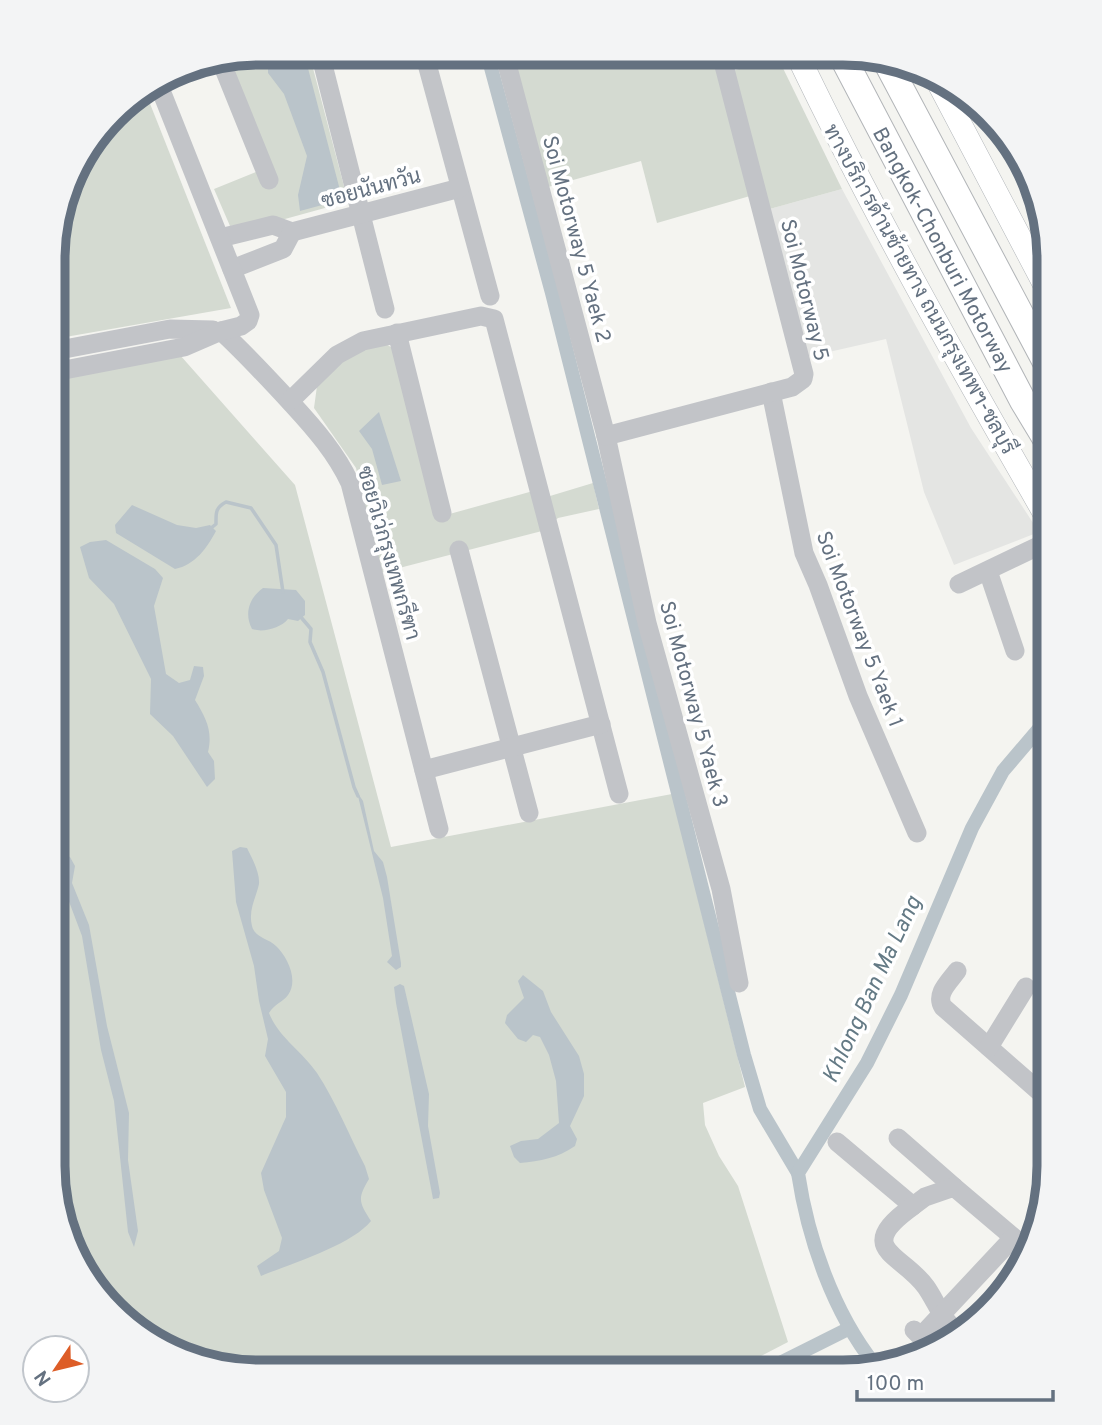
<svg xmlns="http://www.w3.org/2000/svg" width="1102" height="1425" viewBox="0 0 1102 1425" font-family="Overpass,Sarabun,sans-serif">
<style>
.built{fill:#e4e5e3}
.green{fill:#d4dad1}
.water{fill:#bac4ca}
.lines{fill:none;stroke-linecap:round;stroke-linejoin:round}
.stream{stroke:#bac4ca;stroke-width:3.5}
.canal{stroke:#bac4ca;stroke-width:14}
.major-casing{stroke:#b2b6ba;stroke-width:24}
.highway-casing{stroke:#b2b5b8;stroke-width:28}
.minor{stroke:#c2c4c8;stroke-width:19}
.major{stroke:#fff;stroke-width:23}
.highway{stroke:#fff;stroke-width:26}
.labels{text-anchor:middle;stroke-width:7;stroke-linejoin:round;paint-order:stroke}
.street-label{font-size:21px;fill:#647180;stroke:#fff}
.water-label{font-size:23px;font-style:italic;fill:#647a85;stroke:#fff}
.rim{fill:none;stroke:#647180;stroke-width:9}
</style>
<rect width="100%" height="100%" fill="#f4f4f0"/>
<!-- built -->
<path class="built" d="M 842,189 L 971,428 L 1039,532 L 954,565 L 924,492 L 886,339 L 807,357 L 766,210 Z"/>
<!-- green -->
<g class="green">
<path d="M 259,53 L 309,53 L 346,194 L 343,203 L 285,219 L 230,226 L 214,189 L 268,167 L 225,58 Z"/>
<path d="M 564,53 L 712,54 L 750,196 L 657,223 L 641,161 L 548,187 L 514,67 Z"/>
<path d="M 778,58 L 842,189 L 766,210 L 732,71 Z"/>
<path d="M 145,91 L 231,308 L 54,339 L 54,232 L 80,156 L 123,104 Z"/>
<path d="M 381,341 L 394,349 L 435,518 L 533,491 L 550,496 L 593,483 L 599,509 L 558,518 L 542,531 L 380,573 L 356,468 L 314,408 L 317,386 L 336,365 Z"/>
<path d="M 180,355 L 295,485 L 391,847 L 672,794 L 745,1087 L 703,1103 L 705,1125 L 719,1156 L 738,1186 L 788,1342 L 730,1372 L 233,1371 L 144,1337 L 74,1258 L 53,1166 L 54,379 Z"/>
</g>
<!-- water -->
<g class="water">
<path d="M 268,53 L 304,53 L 341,194 L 337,201 L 300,211 L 298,195 L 307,156 L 284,94 L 268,73 Z"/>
<path d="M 379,412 L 401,481 L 382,485 L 372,449 L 359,431 Z"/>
<path d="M 132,505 L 177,525 L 196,528 L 210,525 L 216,531 C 207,548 195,565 175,569 L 116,533 L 115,525 Z"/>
<path d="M 106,540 L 155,569 L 163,578 L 154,606 L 166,674 L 179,683 L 190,680 L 194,666 L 203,667 L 204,676 L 195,700 C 206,718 213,731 208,752 L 214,761 L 215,779 L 207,787 L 173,736 L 150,714 L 151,679 L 114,604 L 89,578 L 80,547 L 90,542 Z"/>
<path d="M 263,588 L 296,590 L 305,601 L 305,615 L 298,621 L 288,619 C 281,628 263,633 252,629 C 244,614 249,598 263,588 Z"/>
<path d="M 357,792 L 363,801 L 374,851 L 383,862 L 387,877 L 401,963 L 401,967 L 396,970 L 387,962 L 392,956 L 383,898 Z"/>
<path d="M 53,835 L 60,853 L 70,857 L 75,866 L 72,883 L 89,925 L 107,1026 L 129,1113 L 128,1160 L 138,1231 L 134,1247 L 128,1232 L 114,1101 L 101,1050 L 82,936 L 53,859 Z"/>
<path d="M 240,847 L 247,848 C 252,858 260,873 259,884 C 256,898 248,910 252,926 C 255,938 268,938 276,946 C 287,956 299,980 288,995 C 283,1002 274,1004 269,1013 C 279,1038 302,1051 317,1073 C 336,1102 349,1135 365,1166 L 369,1179 C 357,1199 359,1202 371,1221 C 352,1245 290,1264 261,1276 L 257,1266 L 279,1251 L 282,1238 L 264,1190 L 261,1173 L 286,1117 L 286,1092 L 265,1056 L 268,1039 L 259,1001 L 254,966 L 236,902 L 232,851 Z"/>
<path d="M 523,975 L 543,991 L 551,1012 L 579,1056 L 584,1074 L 584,1096 L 570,1126 L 577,1139 L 575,1146 C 558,1158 540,1161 520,1163 L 514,1157 L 510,1146 L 521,1141 L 538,1139 L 559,1123 L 556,1081 L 549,1055 L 540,1037 L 533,1035 L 526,1042 L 518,1039 L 505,1023 L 507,1015 L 524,998 L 518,981 Z"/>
<path d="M 400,984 L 404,986 L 429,1094 L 428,1126 L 440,1193 L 439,1198 L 433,1199 L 396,1003 L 394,987 Z"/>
</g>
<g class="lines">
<!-- stream -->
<g class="stream">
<path d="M 210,529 L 216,524 C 216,513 215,508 226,502 L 251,508 L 276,545 L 283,592"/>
<path d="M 300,616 L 311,629 L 310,642 L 323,672 L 354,787 L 358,796"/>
</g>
<!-- canal -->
<g class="canal">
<path d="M 487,53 L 552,293 L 744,1055 L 760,1109 L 798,1173"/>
<path d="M 875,1365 C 833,1312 808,1239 798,1173 L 867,1063 L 901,995 L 972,828 L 1003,771 L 1043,724 L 1049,719"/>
<path d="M 762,1372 L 848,1329"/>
</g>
<defs>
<g id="major">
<path d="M 797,54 C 873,213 961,368 1049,521"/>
<path d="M 938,82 L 1049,293"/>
</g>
<g id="highway">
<path d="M 841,54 L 1023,401 L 1049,444"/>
<path d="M 886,61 L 1049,368"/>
</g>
</defs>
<!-- major casing -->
<use href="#major" class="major-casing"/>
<!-- highway casing -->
<use href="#highway" class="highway-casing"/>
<!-- minor -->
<g class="minor">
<path d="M 320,53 L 385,309"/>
<path d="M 424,53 L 490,296"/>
<path d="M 504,53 L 606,436 L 647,623 L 721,889 L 739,983"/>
<path d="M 220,59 L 269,180"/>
<path d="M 220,238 L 273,225 L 292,232 L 460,188"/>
<path d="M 232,269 L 283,249 L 292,232"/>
<path d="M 221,331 C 246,354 269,379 293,405 C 315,429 336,453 350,483 L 439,829"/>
<path d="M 397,333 L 442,513"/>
<path d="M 54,351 L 170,329 L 213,330"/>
<path d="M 54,372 L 184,347 L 221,331 L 241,326 L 248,321 L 250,315 L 158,83"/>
<path d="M 771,392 L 804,553 L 818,585 L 858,696 L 917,833"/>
<path d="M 290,401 L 337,355 L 363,341 L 481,316 L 494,319 L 619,794"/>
<path d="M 606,436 L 792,387 L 803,379 L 804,374 L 721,54"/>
<path d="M 459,550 L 529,813"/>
<path d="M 988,571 L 1015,651"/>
<path d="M 959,584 L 1049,541"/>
<path d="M 424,770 L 601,724"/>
<path d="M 957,971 C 949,982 935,994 943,1007 L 1049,1100"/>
<path d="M 989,1047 L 1026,987"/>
<path d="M 898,1138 L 954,1187"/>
<path d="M 837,1142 L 913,1206 L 925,1197 L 954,1187 L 1026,1248"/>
<path d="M 913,1206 C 852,1250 902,1253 926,1287 C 936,1301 943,1322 957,1331"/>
<path d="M 914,1330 L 919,1335 L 924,1333 L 1013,1238"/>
</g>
<!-- major -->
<use href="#major" class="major"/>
<!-- highway -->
<use href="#highway" class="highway"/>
</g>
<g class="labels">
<!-- street labels -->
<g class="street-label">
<text transform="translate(371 188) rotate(-15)" y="7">ซอยนันทวัน</text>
<text transform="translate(577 239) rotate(75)" y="7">Soi Motorway 5 Yaek 2</text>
<text transform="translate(943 250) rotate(62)" y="7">Bangkok-Chonburi Motorway</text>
<text transform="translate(920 289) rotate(61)" y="7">ทางบริการด้านซ้ายทาง ถนนกรุงเทพฯ-ชลบุรี</text>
<text transform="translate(805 290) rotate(76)" y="7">Soi Motorway 5</text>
<text transform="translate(389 553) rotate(74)" y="7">ซอยวิเว่กรุงเทพกรีฑา</text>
<text transform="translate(860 629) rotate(69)" y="7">Soi Motorway 5 Yaek 1</text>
<text transform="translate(694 704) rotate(75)" y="7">Soi Motorway 5 Yaek 3</text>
</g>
<!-- water labels -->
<g class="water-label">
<text transform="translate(871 989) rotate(-65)" y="8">Khlong Ban Ma Lang</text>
</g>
</g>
<!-- crop -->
<path d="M0 0H1102V1425H0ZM259 65H843A194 194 0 0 1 1037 259V1166A194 194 0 0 1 843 1360H259A194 194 0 0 1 65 1166V259A194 194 0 0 1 259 65Z" fill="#f3f4f5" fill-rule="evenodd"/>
<path class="rim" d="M259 65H843A194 194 0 0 1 1037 259V1166A194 194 0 0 1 843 1360H259A194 194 0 0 1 65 1166V259A194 194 0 0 1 259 65Z"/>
<!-- north arrow -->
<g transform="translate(56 1369) rotate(235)"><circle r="33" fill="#ffffff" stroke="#c1c6cc" stroke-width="2"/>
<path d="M0-5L12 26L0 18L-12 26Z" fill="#dd5d27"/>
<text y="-10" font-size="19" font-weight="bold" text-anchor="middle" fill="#647180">N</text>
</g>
<!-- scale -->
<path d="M857 1390v10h196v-10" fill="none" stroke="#647180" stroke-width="3.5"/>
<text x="867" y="1390" font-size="21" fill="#647180" stroke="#ffffff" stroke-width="5" paint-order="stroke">100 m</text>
</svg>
